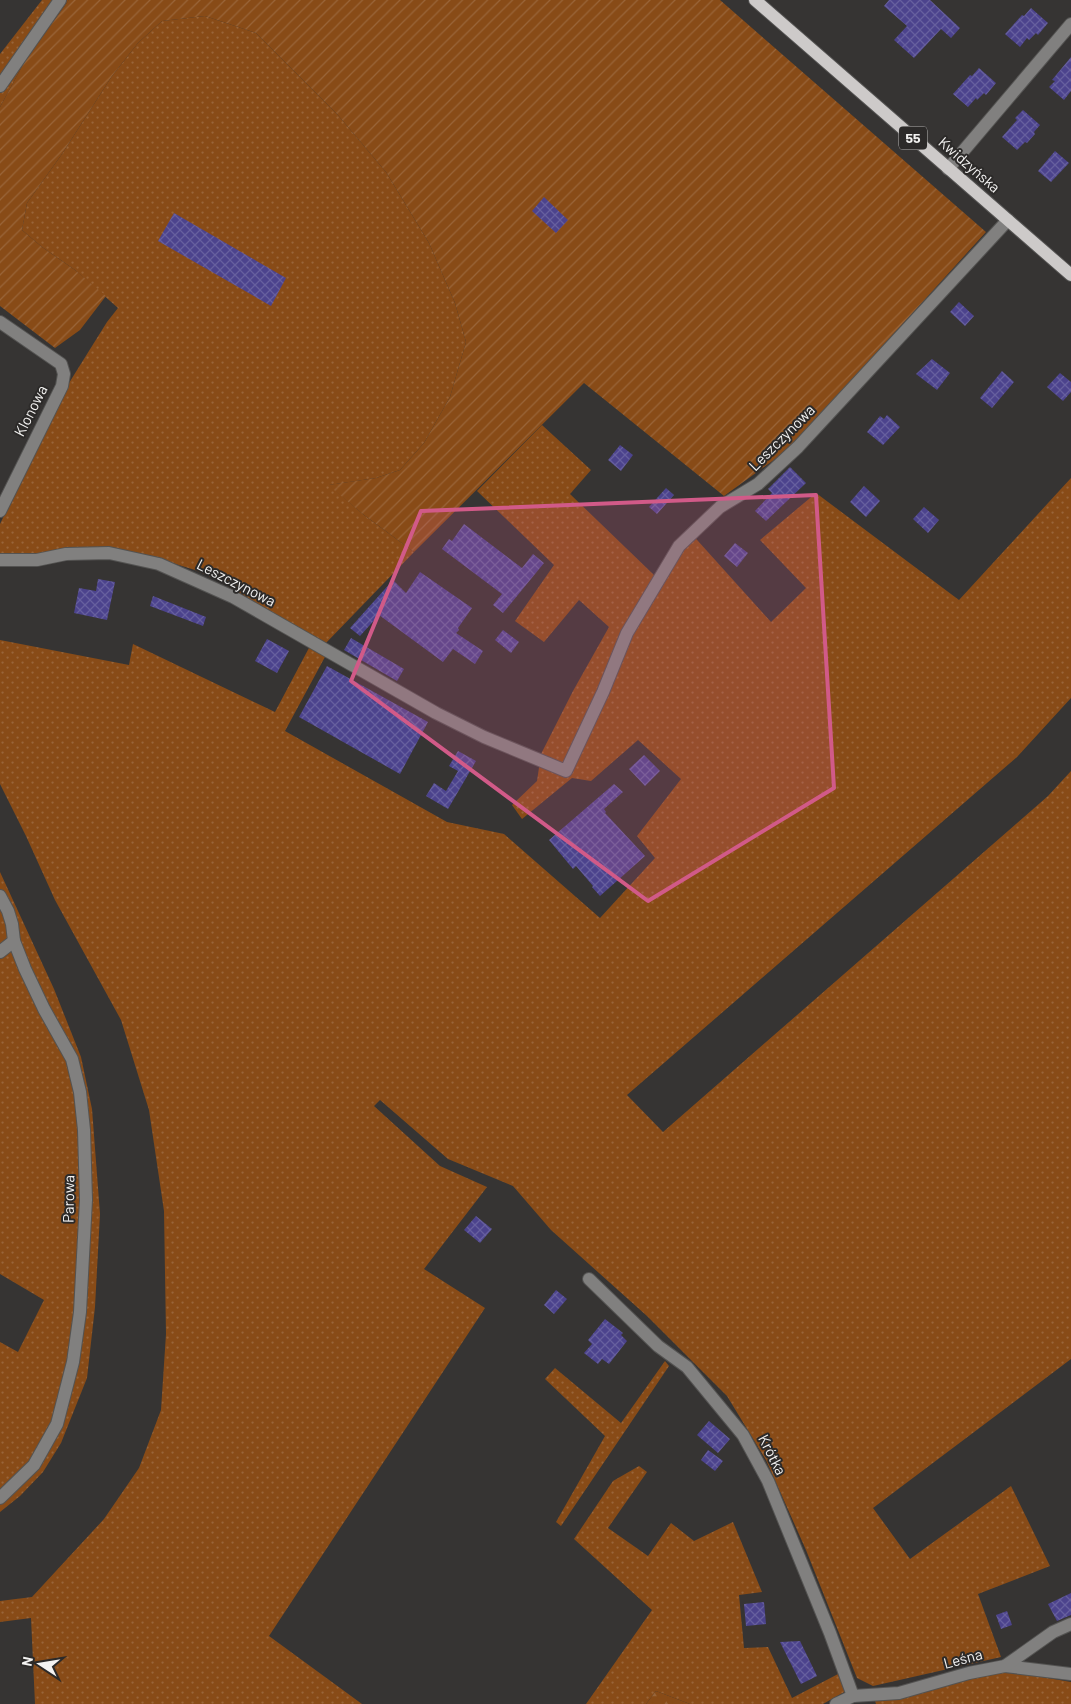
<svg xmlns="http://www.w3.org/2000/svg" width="1071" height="1704" viewBox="0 0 1071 1704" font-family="Barlow,sans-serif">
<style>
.grass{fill:url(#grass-dots)}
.forest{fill:url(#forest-firs)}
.garden{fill:url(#garden-furrows)}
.building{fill:url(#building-cross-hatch)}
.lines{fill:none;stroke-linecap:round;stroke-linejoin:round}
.minor-casing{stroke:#545352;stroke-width:14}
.major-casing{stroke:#545352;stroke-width:14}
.minor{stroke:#81807f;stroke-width:12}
.major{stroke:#cdcac9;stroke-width:12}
.marked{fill:#d15a88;fill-opacity:0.2;stroke:#d15a88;stroke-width:4;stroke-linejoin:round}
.labels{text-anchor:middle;stroke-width:4;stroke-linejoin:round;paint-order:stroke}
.shield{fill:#2c2a29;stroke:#b8b7b6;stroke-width:1}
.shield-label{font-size:14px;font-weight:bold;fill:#f4f3f2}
.street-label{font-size:15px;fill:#f4f3f2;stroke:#2c2a29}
</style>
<defs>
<pattern id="grass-dots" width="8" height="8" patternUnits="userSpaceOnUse" patternTransform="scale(1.25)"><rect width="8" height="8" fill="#884b17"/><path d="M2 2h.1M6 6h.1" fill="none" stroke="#996539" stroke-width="1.8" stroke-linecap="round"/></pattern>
<pattern id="forest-firs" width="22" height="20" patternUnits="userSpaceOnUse" patternTransform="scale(1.25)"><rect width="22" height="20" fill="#884b17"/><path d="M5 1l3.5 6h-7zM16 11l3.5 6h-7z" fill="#996539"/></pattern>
<pattern id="garden-furrows" width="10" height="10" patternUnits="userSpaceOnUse" patternTransform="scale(1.25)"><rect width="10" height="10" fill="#884b17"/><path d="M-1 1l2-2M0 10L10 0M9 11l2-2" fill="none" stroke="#996539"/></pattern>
<pattern id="building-cross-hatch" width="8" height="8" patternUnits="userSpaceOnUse" patternTransform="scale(1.25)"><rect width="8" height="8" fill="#4c438d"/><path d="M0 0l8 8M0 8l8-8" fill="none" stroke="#665f9e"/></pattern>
</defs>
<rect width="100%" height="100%" fill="#363433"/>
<!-- grass -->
<g class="grass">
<path d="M 42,0 L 69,0 L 25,61 L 0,107 L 0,54 Z"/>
<path d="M 205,16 L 256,33 L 337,114 L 386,172 L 429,243 L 455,303 L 466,342 L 450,397 L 424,443 L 400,470 L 376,478 L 329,485 L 364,515 L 414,552 L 325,644 L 218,580 L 195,570 L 143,554 L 115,549 L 0,557 L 0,524 L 64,391 L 107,322 L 118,308 L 75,270 L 42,247 L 22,230 L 27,203 L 62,154 L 112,76 L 138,43 L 162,21 Z"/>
<path d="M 542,425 L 591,470 L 570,494 L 654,575 L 689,531 L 771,622 L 806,588 L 760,540 L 816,493 L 959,600 L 1071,478 L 1071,698 L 1017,757 L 627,1095 L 663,1132 L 1048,796 L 1071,771 L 1071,1359 L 873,1508 L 910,1559 L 1011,1486 L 1050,1566 L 978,1594 L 1001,1657 L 873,1686 L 857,1678 L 806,1550 L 766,1460 L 727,1396 L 647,1316 L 551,1230 L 513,1186 L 448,1159 L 380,1100 L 374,1106 L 440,1166 L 487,1187 L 424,1269 L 485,1308 L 269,1636 L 362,1704 L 35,1704 L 31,1618 L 0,1622 L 0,1601 L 32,1597 L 104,1519 L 139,1468 L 161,1410 L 166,1334 L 164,1211 L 149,1110 L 121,1020 L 55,900 L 26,836 L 0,784 L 0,640 L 129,665 L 133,644 L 275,712 L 310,646 L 326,655 L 285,731 L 447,822 L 504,834 L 600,918 L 655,858 L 637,836 L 681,779 L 638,740 L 591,781 L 572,778 L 522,819 L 512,805 L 537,781 L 541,754 L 573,691 L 609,627 L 579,600 L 544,642 L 515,621 L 554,565 L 477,491 Z"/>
<path d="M 0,872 L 54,989 L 81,1057 L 92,1109 L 100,1214 L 95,1307 L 87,1378 L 61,1443 L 43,1472 L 20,1496 L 0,1512 L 0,1342 L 18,1352 L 44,1300 L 0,1274 Z"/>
<path d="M 665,1361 L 669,1366 L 561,1526 L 556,1522 L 605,1436 L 545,1379 L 555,1368 L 621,1423 Z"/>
<path d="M 639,1466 L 647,1472 L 608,1528 L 648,1556 L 671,1523 L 694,1541 L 733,1522 L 762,1592 L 739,1595 L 744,1648 L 768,1647 L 792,1698 L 840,1673 L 846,1691 L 823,1704 L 690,1704 L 656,1691 L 646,1704 L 586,1704 L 652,1610 L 574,1539 L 613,1481 Z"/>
<path d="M 1007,1671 L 1071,1682 L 1071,1704 L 876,1704 L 875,1701 Z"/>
</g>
<!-- forest -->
<path class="forest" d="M 656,1691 L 690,1704 L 646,1704 Z"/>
<!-- garden -->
<path class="garden" d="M 69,0 L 720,0 L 986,232 L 789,449 L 724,496 L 584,383 L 414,552 L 364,515 L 328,485 L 376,478 L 400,470 L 424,443 L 450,397 L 466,342 L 455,303 L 429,243 L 386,172 L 337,114 L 256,33 L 205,16 L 162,21 L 138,43 L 112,76 L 62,154 L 27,203 L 22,230 L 42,247 L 75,270 L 106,296 L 80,330 L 55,348 L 0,306 L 0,107 L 25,61 Z"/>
<!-- building -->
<g class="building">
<path d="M 889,0 L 930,0 L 960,28 L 951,38 L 941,29 L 914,58 L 894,40 L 907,26 L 884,6 Z"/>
<path d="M 1031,8 L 1048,23 L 1038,35 L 1036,33 L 1029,40 L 1027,38 L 1020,47 L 1005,34 L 1022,15 L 1024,16 Z"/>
<path d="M 1071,57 L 1071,91 L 1064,100 L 1049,87 L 1055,81 L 1052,80 Z"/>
<path d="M 979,68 L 996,83 L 986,95 L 984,93 L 977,100 L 976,98 L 968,107 L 953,94 L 970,75 L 972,76 Z"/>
<path d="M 1023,110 L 1040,125 L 1034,132 L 1035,134 L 1027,143 L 1025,142 L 1017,150 L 1002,137 L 1017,120 L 1015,118 Z"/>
<path d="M 1055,151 L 1069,163 L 1051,182 L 1038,171 Z"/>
<path d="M 544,197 L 568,220 L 556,233 L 532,211 Z"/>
<path d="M 174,213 L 286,278 L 271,306 L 158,241 Z"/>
<path d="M 959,302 L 974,316 L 965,326 L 950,312 Z"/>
<path d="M 932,359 L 950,373 L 937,390 L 916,374 Z"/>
<path d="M 1002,371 L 1014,382 L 992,408 L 980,398 Z"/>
<path d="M 1060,373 L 1071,382 L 1071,392 L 1063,401 L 1047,387 Z"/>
<path d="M 887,415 L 900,427 L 883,445 L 867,432 L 880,416 L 884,419 Z"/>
<path d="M 620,445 L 633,455 L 621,471 L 608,460 Z"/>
<path d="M 790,467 L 806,483 L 766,521 L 755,511 L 772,493 L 768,489 Z"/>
<path d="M 864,486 L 880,501 L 866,517 L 850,502 Z"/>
<path d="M 666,488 L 674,495 L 657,514 L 649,507 Z"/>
<path d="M 924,507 L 939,520 L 928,533 L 913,519 Z"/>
<path d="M 464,524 L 522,568 L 533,554 L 544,563 L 503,613 L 493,605 L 502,594 L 442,549 L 449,539 L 452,541 Z"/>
<path d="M 735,543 L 748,553 L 737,567 L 724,556 Z"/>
<path d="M 420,572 L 472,608 L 458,628 L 459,630 L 456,633 L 483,651 L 475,664 L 453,649 L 443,662 L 379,615 L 360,636 L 350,628 L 393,580 L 406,593 Z"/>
<path d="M 98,579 L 115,582 L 107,620 L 74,613 L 79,588 L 96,591 Z"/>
<path d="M 153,596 L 206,617 L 203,626 L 150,606 Z"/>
<path d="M 503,630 L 519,642 L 511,653 L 495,640 Z"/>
<path d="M 351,638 L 404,669 L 397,681 L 344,650 Z"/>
<path d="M 267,639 L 289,651 L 277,673 L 255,661 Z"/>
<path d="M 327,666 L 428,722 L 400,774 L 299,717 Z"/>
<path d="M 458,751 L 476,761 L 448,809 L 426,796 L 434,783 L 446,791 L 458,771 L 449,766 Z"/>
<path d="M 644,755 L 660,771 L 645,786 L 629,769 Z"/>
<path d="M 614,784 L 623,792 L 604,809 L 606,812 L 605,813 L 645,856 L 600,896 L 592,887 L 593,886 L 576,866 L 573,869 L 549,840 Z"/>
<path d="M 476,1216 L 492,1229 L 480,1243 L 464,1230 Z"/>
<path d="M 556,1290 L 567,1299 L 554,1314 L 544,1305 Z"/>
<path d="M 605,1319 L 623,1333 L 621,1335 L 627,1341 L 609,1364 L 602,1359 L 598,1364 L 584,1353 L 592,1344 L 588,1340 Z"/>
<path d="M 709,1421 L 730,1439 L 718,1453 L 697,1435 Z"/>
<path d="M 708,1450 L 723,1461 L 715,1471 L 701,1460 Z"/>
<path d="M 1071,1593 L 1071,1615 L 1057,1621 L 1048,1604 Z"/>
<path d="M 764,1602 L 766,1624 L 746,1626 L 744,1604 Z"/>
<path d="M 1007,1611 L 1012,1625 L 1001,1629 L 996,1615 Z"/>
<path d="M 800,1641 L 817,1676 L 801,1684 L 780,1642 Z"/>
</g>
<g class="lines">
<defs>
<g id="minor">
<path d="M 0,86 L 60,0"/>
<path d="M 948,169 L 1071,24"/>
<path d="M 0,322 L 61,364 L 64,374 L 62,386 L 0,511"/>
<path d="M 0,560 L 37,560 L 66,554 L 109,553 L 159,564 L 233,597 L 436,713 L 484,737 L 566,771 L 603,692 L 627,633 L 679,546 L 720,507 L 758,484 L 798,447 L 1008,220"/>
<path d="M 0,896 L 8,911 L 12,924 L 14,941 L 25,969 L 44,1009 L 72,1059 L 80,1092 L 84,1130 L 86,1200 L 80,1312 L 73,1362 L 57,1424 L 34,1465 L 0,1498"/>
<path d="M 0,952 L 14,941"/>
<path d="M 589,1279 L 658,1346 L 687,1367 L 743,1435 L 768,1481 L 830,1633 L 853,1696"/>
<path d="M 1005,1666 L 1071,1674"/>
<path d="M 836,1704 L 853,1696 L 899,1693 L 969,1673 L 1005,1666 L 1053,1632 L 1071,1624"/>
</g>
<path id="major" d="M 755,0 L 1071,275"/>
</defs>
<!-- minor casing -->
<use href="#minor" class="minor-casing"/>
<!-- major casing -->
<use href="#major" class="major-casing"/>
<!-- minor -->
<use href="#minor" class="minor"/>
<!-- major -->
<use href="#major" class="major"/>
</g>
<!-- marked area -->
<path class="marked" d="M 816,495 L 834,788 L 648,901 L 351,681 L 421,511 Z"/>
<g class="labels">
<!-- shield labels -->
<rect class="shield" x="899" y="126.5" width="28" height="23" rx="4"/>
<g class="shield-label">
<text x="913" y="143">55</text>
</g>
<!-- street labels -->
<g class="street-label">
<text transform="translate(969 165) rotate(41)" y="5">Kwidzyńska</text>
<text transform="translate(31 411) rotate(-63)" y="5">Klonowa</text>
<text transform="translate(782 438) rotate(-45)" y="5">Leszczynowa</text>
<text transform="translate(236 583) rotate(27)" y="5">Leszczynowa</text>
<text transform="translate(69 1199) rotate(-89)" y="5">Parowa</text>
<text transform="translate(772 1455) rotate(63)" y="5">Krótka</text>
<text transform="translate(963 1659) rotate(-15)" y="5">Leśna</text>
</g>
</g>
<!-- north arrow -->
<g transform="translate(40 1664) rotate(282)" stroke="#2c2a29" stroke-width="4" paint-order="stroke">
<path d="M0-4L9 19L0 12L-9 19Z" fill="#f4f3f2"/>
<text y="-8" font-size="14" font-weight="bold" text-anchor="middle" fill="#f4f3f2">N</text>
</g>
</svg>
